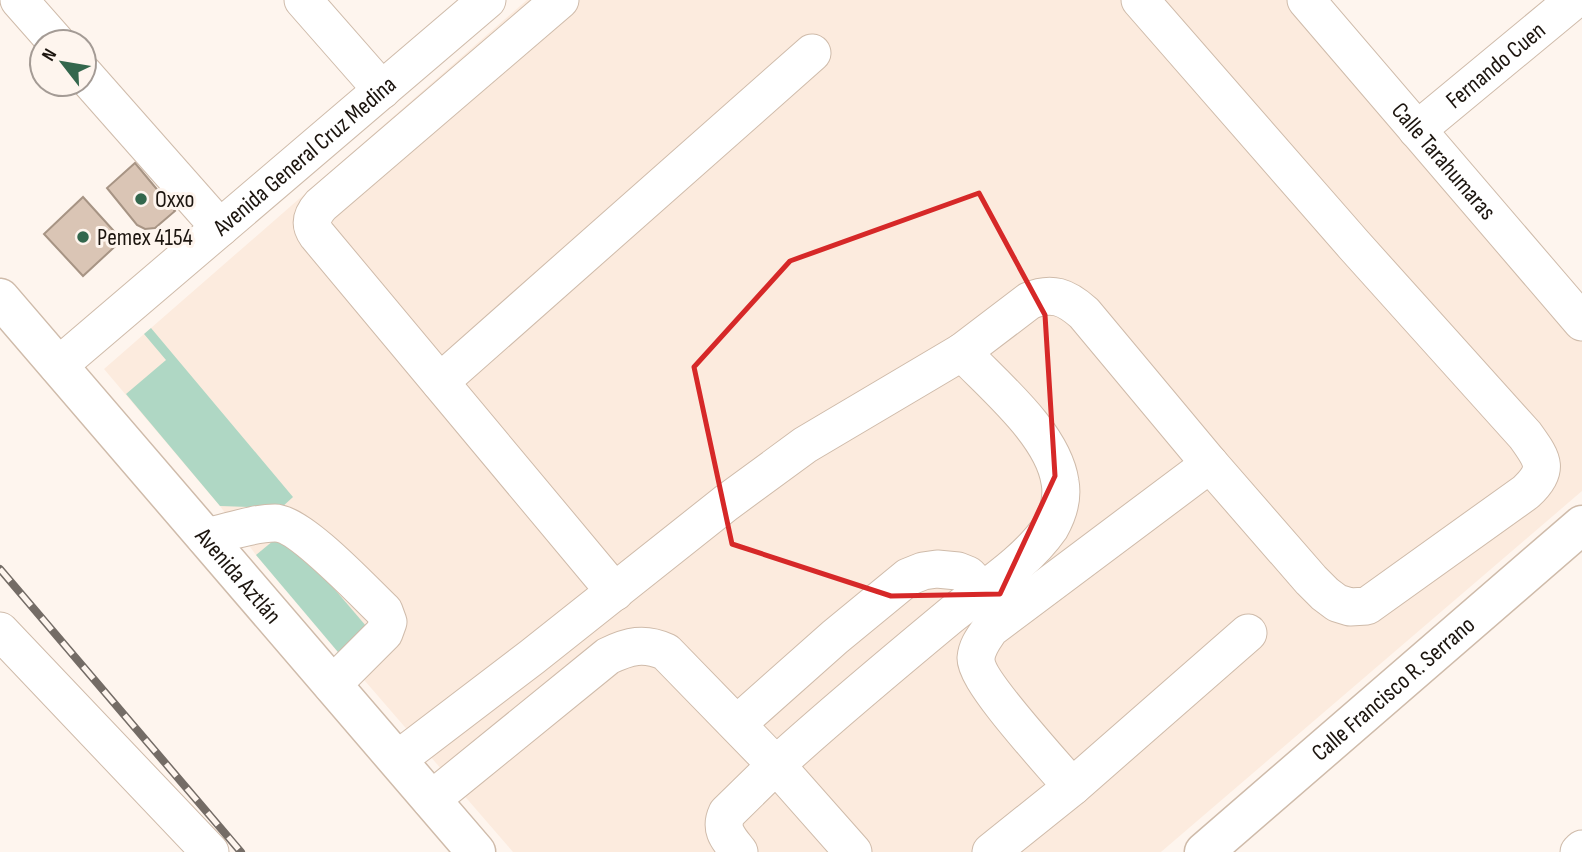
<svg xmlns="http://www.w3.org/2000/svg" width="1582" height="852" viewBox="0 0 1582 852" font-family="'Sofia Sans Condensed',sans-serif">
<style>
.built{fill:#fcebde}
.green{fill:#afd7c4}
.building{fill:#dac5b5;stroke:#a79484;stroke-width:2}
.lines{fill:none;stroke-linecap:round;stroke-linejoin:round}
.minor-casing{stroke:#cfbbaa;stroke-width:39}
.major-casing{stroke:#cfbbaa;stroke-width:41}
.minor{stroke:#fff;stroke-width:37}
.major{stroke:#fff;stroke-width:38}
.rail-casing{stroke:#746c66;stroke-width:8}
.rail{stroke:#fef5ee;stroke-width:5;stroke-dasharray:16;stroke-linecap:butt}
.marked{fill:none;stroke:#d62828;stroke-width:5;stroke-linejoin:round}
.poi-dot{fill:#33674d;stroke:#fef5ee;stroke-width:2.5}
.labels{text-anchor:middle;stroke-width:6;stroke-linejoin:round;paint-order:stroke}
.street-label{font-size:24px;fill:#1c150f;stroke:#fef5ee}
.poi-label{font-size:24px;fill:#1c150f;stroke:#fef5ee;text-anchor:start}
</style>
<rect width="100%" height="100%" fill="#fef5ee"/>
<!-- built -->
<path class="built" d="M 527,0 L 1288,0 L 1582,337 L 1582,491 L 1161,852 L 513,852 L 256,555 L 220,506 L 104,369 Z"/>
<!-- green -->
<g class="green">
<path d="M 151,328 L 293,497 L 281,508 L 220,506 L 126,394 L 166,360 L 144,334 Z"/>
<path d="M 285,531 L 372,633 L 343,658 L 256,555 Z"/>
</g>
<!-- building -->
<g class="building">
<path d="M 135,163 L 175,211 L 155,228 L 145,229 L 137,225 L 107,188 Z"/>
<path d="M 83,197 L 122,240 L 83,276 L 44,234 Z"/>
</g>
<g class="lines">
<defs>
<g id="minor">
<path d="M 19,0 L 56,42"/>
<path d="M 303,0 L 382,90"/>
<path d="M 560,0 L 321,205 C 312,215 309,224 317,235 L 615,592"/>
<path id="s1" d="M 1306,0 L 1582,322"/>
<path d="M 84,74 L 220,228"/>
<path id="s2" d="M 1417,130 L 1574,0"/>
<path d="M 962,352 L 1029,301 C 1052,291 1066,297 1084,313 L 1210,464"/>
<path id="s3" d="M 58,366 L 487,0"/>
<path d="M 440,382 L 812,53"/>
<path d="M 205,537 C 227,533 252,523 275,523 C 300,523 364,592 384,611 L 388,622 L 384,633 L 332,685"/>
<path d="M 0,631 L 210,852"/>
<path d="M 737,724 L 835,637 L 908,577 L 923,571 L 937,569 L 958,571 L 968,575 L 998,607"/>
<path d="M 397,760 L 532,657 L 726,503 L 805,445 L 962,352 C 994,386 1053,434 1060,482 C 1063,498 1058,514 1050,528 C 1025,564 983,589 950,616 C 891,665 832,714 776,765 L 666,652 C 644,642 629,646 608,656 L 431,800"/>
<path d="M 1072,787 C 1054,765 975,681 976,658 C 977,646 984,638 990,629 L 1210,464 L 1311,580 L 1325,594 L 1337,603 L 1350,607 L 1367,606 L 1526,492 C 1551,469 1542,459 1525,435 L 1354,245 L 1140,0"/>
<path d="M 739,852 C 729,839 719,830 727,813 L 776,765 L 853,852"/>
<path d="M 991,852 L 1072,787 L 1248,633"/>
<path d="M 1579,852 L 1582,849"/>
</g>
<g id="major">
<path id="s4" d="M 0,298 L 476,852"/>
<path id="s5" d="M 1204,852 L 1582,525"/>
</g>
</defs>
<!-- minor casing -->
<use href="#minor" class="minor-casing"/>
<!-- major casing -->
<use href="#major" class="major-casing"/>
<!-- minor -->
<use href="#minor" class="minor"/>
<!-- major -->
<use href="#major" class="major"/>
<defs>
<path id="rail" d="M 0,569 L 241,852"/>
</defs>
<!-- rail casing -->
<use href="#rail" class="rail-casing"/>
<!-- rail -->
<use href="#rail" class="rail"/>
</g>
<!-- marked area -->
<path class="marked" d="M 979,193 L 1045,315 L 1055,476 L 1000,594 L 891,596 L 732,544 L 694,367 L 790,261 Z"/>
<!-- markers -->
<g class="poi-dot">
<circle cx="141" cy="199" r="7"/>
<circle cx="83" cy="237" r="7"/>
</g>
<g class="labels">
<!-- street labels -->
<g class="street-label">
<text dy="8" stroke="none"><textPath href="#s2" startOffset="102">Fernando Cuen</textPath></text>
<text dy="8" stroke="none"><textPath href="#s3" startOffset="324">Avenida General Cruz Medina</textPath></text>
<text dy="8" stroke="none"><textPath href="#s1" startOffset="212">Calle Tarahumaras</textPath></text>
<text dy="8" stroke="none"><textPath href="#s4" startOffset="366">Avenida Aztlán</textPath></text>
<text dy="8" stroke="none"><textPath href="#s5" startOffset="250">Calle Francisco R. Serrano</textPath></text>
</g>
<!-- poi labels -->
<g class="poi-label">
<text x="155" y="207">Oxxo</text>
<text x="97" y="245">Pemex 4154</text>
</g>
</g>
<!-- north arrow -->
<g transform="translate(63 63) rotate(301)"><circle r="33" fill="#fef5ee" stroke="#a49b95" stroke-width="2"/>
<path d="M0-5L12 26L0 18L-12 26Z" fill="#33674d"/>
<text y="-10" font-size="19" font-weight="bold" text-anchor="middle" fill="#1c150f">N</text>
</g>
</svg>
